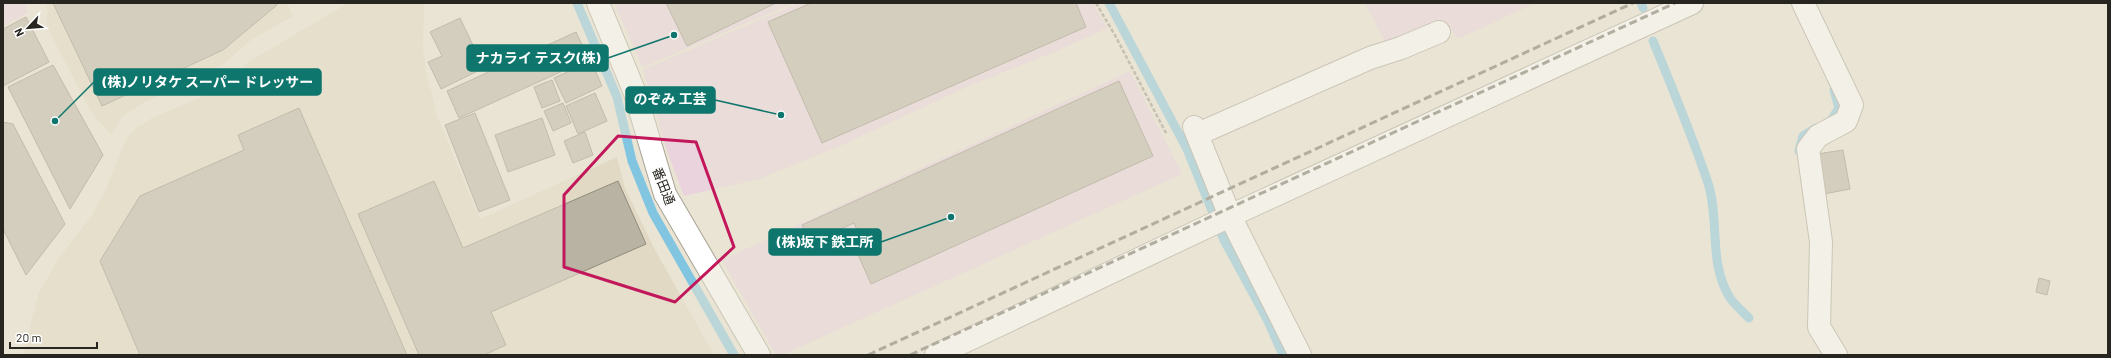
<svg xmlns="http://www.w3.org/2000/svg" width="2111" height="358" viewBox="0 0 2111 358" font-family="Barlow,'Noto Sans JP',sans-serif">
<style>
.built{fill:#e1d9c3}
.industrial{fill:#ebd3dd}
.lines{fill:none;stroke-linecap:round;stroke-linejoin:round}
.stream{stroke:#81c5e0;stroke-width:9}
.building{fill:#b9b3a4;stroke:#908b7c}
.street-casing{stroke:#a7a293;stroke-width:24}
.secondary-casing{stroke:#a7a293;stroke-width:24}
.path{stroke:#9a968a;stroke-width:2.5;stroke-dasharray:4 2;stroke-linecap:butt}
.street{stroke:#fff;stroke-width:22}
.secondary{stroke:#fff;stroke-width:22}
.rail{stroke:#6e6a61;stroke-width:3;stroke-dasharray:8 4;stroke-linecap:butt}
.marked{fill:none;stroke:#c2185b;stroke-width:3;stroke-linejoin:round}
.labels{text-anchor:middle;stroke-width:3.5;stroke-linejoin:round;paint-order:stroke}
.street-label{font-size:13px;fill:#27251f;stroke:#fff}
.leader{fill:none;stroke:#0f766e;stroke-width:1.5}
.callout-dot{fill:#0f766e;stroke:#fff;stroke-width:1.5}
.callout{fill:#0f766e;stroke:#0f766e;stroke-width:1.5}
.callout-label{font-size:14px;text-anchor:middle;font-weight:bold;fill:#fff}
</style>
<rect width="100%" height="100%" fill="#eae4d4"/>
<!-- built -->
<g class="built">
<path d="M 47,3 L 287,3 L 293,16 L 251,40 L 219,68 L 141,104 L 122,117 L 111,135 L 91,112 L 47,27 Z"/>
<path d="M 348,3 L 424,3 L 423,47 L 426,71 L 437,116 L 480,219 L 617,157 L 625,188 L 654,248 L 714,355 L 23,355 L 38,294 L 61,255 L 91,217 L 106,189 L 126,139 L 136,128 L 152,118 L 225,87 L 250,61 Z"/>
</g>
<!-- industrial -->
<g class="industrial">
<path d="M 3,3 L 25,3 L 28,13 L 3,26 Z"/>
<path d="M 614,3 L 794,3 L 643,67 Z"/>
<path d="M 799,3 L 1093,3 L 1107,28 L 1057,51 L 971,85 L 840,146 L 759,179 L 684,196 L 667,151 L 643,70 Z"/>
<path d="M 1365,3 L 1535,3 L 1458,39 L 1445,21 L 1395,43 L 1386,45 Z"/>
<path d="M 1130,71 L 1182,174 L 782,355 L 776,355 L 722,260 Z"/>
</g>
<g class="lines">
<!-- stream -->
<g class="stream">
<path d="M 577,3 L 617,97 L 632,161 L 653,213 L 734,355"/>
<path d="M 1109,3 L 1187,149 L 1224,240 L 1267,319 L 1283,355"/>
<path d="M 1641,3 L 1643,8"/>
<path d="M 1653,41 C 1672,87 1692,135 1708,183 C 1720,221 1708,263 1730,298 C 1735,305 1743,312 1749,318"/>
<path d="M 1828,122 L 1832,119 L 1839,108 L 1834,90"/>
<path d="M 1799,151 L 1803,136 L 1816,128"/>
</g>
</g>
<!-- building -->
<g class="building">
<path d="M 53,3 L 277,3 L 277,5 L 223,50 L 102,106 Z"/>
<path d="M 666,3 L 776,3 L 687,46 Z"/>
<path d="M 811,3 L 1076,3 L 1086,27 L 822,143 L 768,22 Z"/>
<path d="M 26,17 L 49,62 L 3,86 L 3,29 Z"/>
<path d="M 460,18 L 484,68 L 441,89 L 428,62 L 442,56 L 430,32 Z"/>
<path d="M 576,32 L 589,59 L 459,118 L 447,91 Z"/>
<path d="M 591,61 L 602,86 L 566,103 L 554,78 Z"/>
<path d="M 53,65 L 103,155 L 70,209 L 8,87 Z"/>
<path d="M 552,80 L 560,101 L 542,108 L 534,87 Z"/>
<path d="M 1119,81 L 1153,156 L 871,284 L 856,250 L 864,246 L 854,223 L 810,243 L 802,225 Z"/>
<path d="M 595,93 L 607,121 L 578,134 L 566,106 Z"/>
<path d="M 563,103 L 571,123 L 553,131 L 544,111 Z"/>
<path d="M 299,108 L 407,355 L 140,355 L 100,261 L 140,196 L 244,150 L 238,135 Z"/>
<path d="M 475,113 L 510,200 L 479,212 L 445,125 Z"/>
<path d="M 542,118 L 555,155 L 508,172 L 495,135 Z"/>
<path d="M 3,122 L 13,124 L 65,224 L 26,275 L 3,229 Z"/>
<path d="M 585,132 L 593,155 L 573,163 L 564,141 Z"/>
<path d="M 1843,150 L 1850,189 L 1824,194 L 1817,154 Z"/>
<path d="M 434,181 L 463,248 L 618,181 L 646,244 L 491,312 L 506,345 L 484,355 L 419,355 L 358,214 Z"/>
<path d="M 2039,278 L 2050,281 L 2047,295 L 2036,292 Z"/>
</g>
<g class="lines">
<defs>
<g id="street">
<path d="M 598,3 L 635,93 L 665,194 L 759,355"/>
<path d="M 1803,3 L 1852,105 L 1846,121 L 1818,136 L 1808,149 L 1821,242 L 1819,327 L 1836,355"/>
<path d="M 1194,127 L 1230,216 L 1300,355"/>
<path d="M 1198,134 L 1370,58 L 1401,48 L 1439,32"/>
</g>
<path id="secondary" d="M 936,355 L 1230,216 L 1692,3"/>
</defs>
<!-- street casing -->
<use href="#street" class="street-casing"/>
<!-- secondary casing -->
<use href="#secondary" class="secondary-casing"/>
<!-- path -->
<path class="path" d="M 1096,3 L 1116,37 L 1167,135"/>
<!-- street -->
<use href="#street" class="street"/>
<!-- secondary -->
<use href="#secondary" class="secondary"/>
<!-- rail -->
<g class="rail">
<path d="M 868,355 L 1633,3"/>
<path d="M 910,355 L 1675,3"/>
</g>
</g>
<!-- marked area -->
<path d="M0 0H2111V358H0ZM 618,136 L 696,142 L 734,247 L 675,302 L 564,267 L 564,195 Z" fill="#eae4d4" fill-opacity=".55" fill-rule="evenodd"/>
<path class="marked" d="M 618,136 L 696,142 L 734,247 L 675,302 L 564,267 L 564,195 Z"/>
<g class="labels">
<!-- street labels -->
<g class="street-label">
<text transform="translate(664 186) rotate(69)" y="5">番田通</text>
</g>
</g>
<!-- callouts -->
<path class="leader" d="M674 35L608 58M55 121L94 82M781 115L715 100M951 217L881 242"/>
<g class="callout-dot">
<circle cx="674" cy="35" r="4"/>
<circle cx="55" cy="121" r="4"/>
<circle cx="781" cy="115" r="4"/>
<circle cx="951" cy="217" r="4"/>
</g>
<g class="callout">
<rect x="467" y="45" width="141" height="26" rx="4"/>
<rect x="94" y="69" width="227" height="26" rx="4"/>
<rect x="626" y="87" width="89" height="26" rx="4"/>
<rect x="769" y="229" width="112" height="26" rx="4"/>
</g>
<g class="callout-label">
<text x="538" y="63">ナカライ テスク(株)</text>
<text x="208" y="87">(株)ノリタケ スーパー ドレッサー</text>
<text x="670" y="104">のぞみ 工芸</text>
<text x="825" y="247">(株)坂下 鉄工所</text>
</g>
<!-- border -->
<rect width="2111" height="358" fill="none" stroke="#27251f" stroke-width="8"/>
<!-- north arrow -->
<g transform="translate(28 28) rotate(244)" stroke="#ffffff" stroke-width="3" paint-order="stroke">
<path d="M0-3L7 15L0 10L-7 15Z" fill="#27251f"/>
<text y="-6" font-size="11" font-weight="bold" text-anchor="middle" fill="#27251f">N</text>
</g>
<!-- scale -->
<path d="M10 342v6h87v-6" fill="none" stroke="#27251f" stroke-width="2"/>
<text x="16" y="342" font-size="12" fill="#27251f" stroke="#ffffff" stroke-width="3" paint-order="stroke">20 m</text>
</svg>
